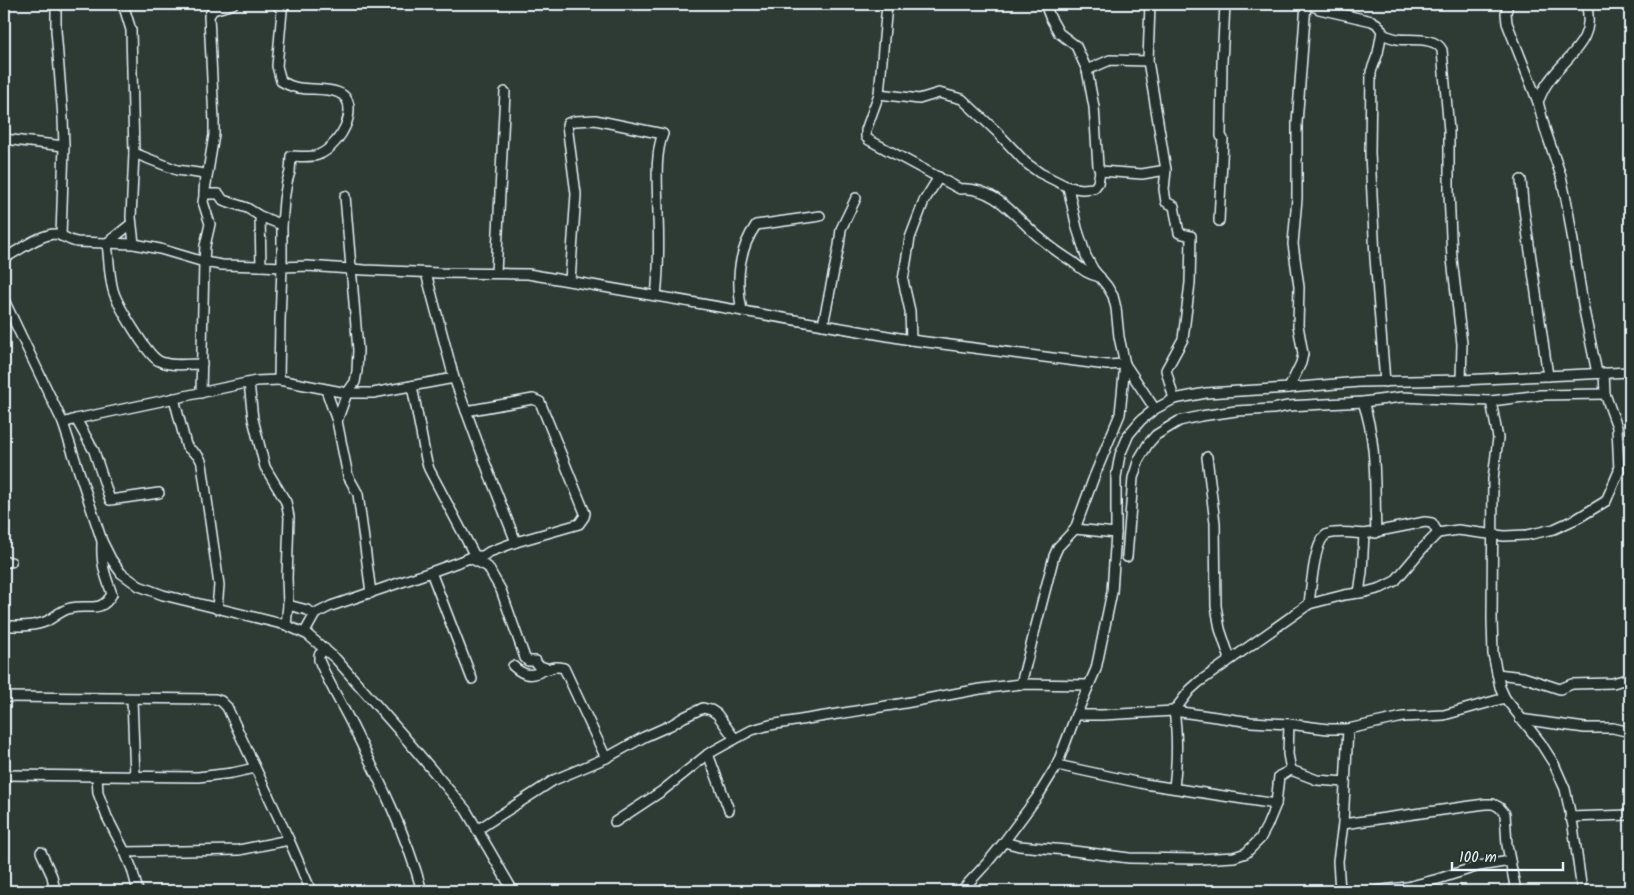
<svg xmlns="http://www.w3.org/2000/svg" width="1634" height="895" viewBox="0 0 1634 895" font-family="Kalam,sans-serif">
<style>
.lines{fill:none;stroke-linecap:round;stroke-linejoin:round}
.minor-casing{stroke:#e8f1f8;stroke-width:12}
.minor{stroke:#26332d;stroke-width:9}
</style>
<rect width="100%" height="100%" fill="#2e3b35"/>
<filter id="ink" filterUnits="userSpaceOnUse"><feTurbulence type="fractalNoise" baseFrequency=".02" numOctaves="2"/><feDisplacementMap in="SourceGraphic" scale="10" xChannelSelector="R" yChannelSelector="G"/><feConvolveMatrix kernelMatrix="1 2 1 2 8 2 1 2 1" color-interpolation-filters="sRGB"/></filter>
<g filter="url(#ink)">
<g class="lines">
<defs>
<g id="minor">
<path d="M 55,4 L 56,8 L 56,30 L 63,118 L 64,146 L 61,236"/>
<path d="M 123,4 L 131,30 L 134,153 L 131,217 L 134,244"/>
<path d="M 277,4 L 282,11 L 277,66 L 281,81 C 286,84 292,87 299,88 C 315,91 350,84 349,110 C 349,121 343,133 336,141 C 321,159 312,157 291,156 L 290,172 L 287,182 L 284,200 L 282,225"/>
<path d="M 887,4 L 879,94 L 866,130 L 866,137 L 869,140 L 960,189 C 998,186 1018,222 1045,242 C 1054,250 1064,256 1073,262 C 1083,270 1087,274 1100,277"/>
<path d="M 1045,4 L 1050,17 L 1059,33 L 1076,46 L 1087,70 L 1110,60 L 1148,61"/>
<path d="M 1150,4 L 1148,61 L 1166,170 L 1164,189 L 1166,202 L 1174,206 L 1179,233 L 1191,236 L 1190,283 L 1183,339 L 1166,370 L 1174,399"/>
<path d="M 1309,4 L 1319,9 L 1372,21 L 1377,24 L 1382,31 L 1378,53 L 1371,72 L 1370,153 L 1375,258 L 1385,382"/>
<path d="M 1508,4 L 1506,13 L 1507,23 L 1538,102 L 1545,129 L 1561,176 L 1567,204 L 1584,310 L 1597,373"/>
<path d="M 1382,34 C 1387,36 1392,38 1397,39 C 1410,41 1435,36 1442,50 L 1449,131 L 1449,192 L 1452,259 L 1462,344 L 1461,380"/>
<path d="M 879,94 L 919,99 L 939,93 L 962,99 L 997,132 L 1026,163 L 1040,173 L 1068,187 L 1082,189 L 1094,188 L 1098,183 L 1100,171 L 1098,166 L 1094,107 L 1087,70"/>
<path d="M 1538,102 C 1541,95 1544,87 1549,81 C 1567,55 1597,41 1586,4"/>
<path d="M 4,139 L 64,146"/>
<path d="M 134,153 L 177,170 L 205,174 L 204,194 L 219,194 L 223,200 L 247,208 L 260,216 L 261,266 L 282,267 L 282,225 L 260,216"/>
<path d="M 1100,171 L 1142,174 L 1166,170"/>
<path d="M 1521,180 L 1523,203 L 1548,376"/>
<path d="M 1219,221 L 1223,139 L 1221,136 L 1222,62 L 1225,4"/>
<path d="M 131,224 L 107,243 C 109,258 109,275 113,290 C 117,304 147,355 159,361 C 171,367 189,364 202,364"/>
<path d="M 4,258 C 17,252 40,234 55,234 C 63,235 69,241 77,242 L 134,244 L 160,249 L 204,262 L 222,265 L 261,266"/>
<path d="M 426,273 L 454,378 L 490,476 L 516,542"/>
<path d="M 496,273 L 505,92"/>
<path d="M 570,281 L 576,194 L 567,125 L 568,123 L 575,121 L 595,120 L 663,134 C 654,155 658,192 658,215 C 659,242 659,269 656,296"/>
<path d="M 4,300 L 63,423 L 102,541 L 111,559 L 121,573 L 139,586 L 163,595 L 286,625 L 308,635 L 336,659 L 401,733 L 466,810 L 513,891"/>
<path d="M 742,311 C 736,282 738,251 756,225 L 820,216"/>
<path d="M 823,325 L 839,246 L 841,229 L 856,198"/>
<path d="M 911,340 L 910,311 L 903,280 L 910,238 L 924,201 L 939,177"/>
<path d="M 1125,364 L 1155,409"/>
<path d="M 279,380 L 347,393 L 373,393 L 454,378"/>
<path d="M 249,383 L 253,419 L 265,467 L 286,502 L 289,517 L 287,578 L 288,605 L 286,625"/>
<path d="M 412,386 L 426,459 L 429,469 L 475,556"/>
<path d="M 1289,388 L 1301,363 L 1303,354 L 1298,325 L 1299,287 L 1293,244 L 1297,198 L 1297,123 L 1306,4"/>
<path d="M 326,390 L 337,421 L 348,476 L 358,494 L 371,593"/>
<path d="M 201,393 L 204,262 L 205,246 L 210,224 L 203,202 L 214,135 L 214,121 L 209,16 L 213,10 L 233,4"/>
<path d="M 174,398 L 186,445 C 191,453 200,453 202,464 L 219,585 L 217,609"/>
<path d="M 1491,401 L 1498,438 L 1493,479 L 1492,619 L 1493,654 L 1500,687 L 1505,698 L 1540,742 L 1554,764 L 1565,789 L 1573,826 L 1582,891"/>
<path d="M 1363,402 C 1378,445 1374,488 1376,533"/>
<path d="M 76,419 L 94,451 L 110,500 L 159,493"/>
<path d="M 337,421 L 347,393 L 355,382 L 357,371 L 358,350 L 345,196"/>
<path d="M 63,423 L 76,419 L 256,381 L 279,380 L 280,321 L 282,267 L 307,266 L 365,270 L 439,273 L 528,274 L 911,340 L 1107,365 L 1125,364"/>
<path d="M 1207,457 L 1215,523 L 1216,606 L 1220,629 L 1230,659"/>
<path d="M 1075,529 L 1116,533"/>
<path d="M 1127,557 L 1133,478 L 1139,459 L 1148,444 L 1156,435 L 1179,421 L 1201,416 L 1236,411 L 1273,409 L 1288,406 L 1363,402 L 1402,397 L 1491,401 L 1540,395 L 1605,394"/>
<path d="M 470,558 L 488,567 L 494,578 L 501,590 L 525,658 L 528,661 L 536,661 L 537,665 L 549,669"/>
<path d="M 4,562 L 11,562"/>
<path d="M 431,572 L 472,679"/>
<path d="M 1359,593 L 1362,572 L 1364,534 L 1425,522 L 1432,523 L 1438,533"/>
<path d="M 1309,604 C 1311,590 1314,538 1328,534 C 1340,531 1353,533 1364,534"/>
<path d="M 288,605 L 307,610 L 315,614"/>
<path d="M 4,626 C 17,626 34,627 47,621 C 55,617 61,610 71,608 C 89,604 101,614 112,594 C 105,575 101,564 102,543"/>
<path d="M 305,632 L 315,614 L 331,606 L 431,572 L 475,556 L 483,556 L 489,552 L 516,542 L 579,524 L 584,517 L 585,513 L 540,402 L 533,399 L 466,411"/>
<path d="M 325,649 L 319,655 L 319,660 C 328,682 341,703 352,725 C 379,779 406,833 422,891"/>
<path d="M 1497,674 L 1523,677 L 1560,689 L 1572,684 L 1613,683 L 1630,678"/>
<path d="M 1021,684 L 1054,556 L 1058,547 L 1075,529 L 1094,477 L 1120,414 L 1125,364 L 1119,337 L 1116,308 L 1113,296 L 1107,286 L 1093,269 L 1086,256 L 1077,228 L 1068,187"/>
<path d="M 4,697 L 215,699 L 221,701 L 227,707 L 289,840 L 311,891"/>
<path d="M 132,699 L 135,776"/>
<path d="M 1076,715 L 1102,715 L 1174,711 L 1251,722 L 1289,724 L 1328,729 L 1348,729 L 1403,717 L 1444,715 L 1505,698"/>
<path d="M 1520,719 L 1585,728 L 1613,728 L 1630,732"/>
<path d="M 708,754 L 729,810"/>
<path d="M 606,758 L 644,737 L 671,725 L 684,717 L 703,708 L 711,710 L 717,714 L 735,739 L 752,730 L 770,725 L 905,703 L 980,689 L 1021,684 L 1089,685"/>
<path d="M 1057,765 L 1145,784 L 1276,804"/>
<path d="M 1291,770 L 1317,780 L 1345,782"/>
<path d="M 4,775 L 198,777 L 232,773 L 255,768"/>
<path d="M 97,776 L 98,793 L 107,817 L 125,852 L 239,850 L 289,840"/>
<path d="M 1174,788 C 1177,762 1178,737 1174,711 L 1190,690 L 1199,682 L 1309,604 L 1344,595 L 1366,592 L 1381,588 L 1395,581 L 1423,548 L 1438,533 L 1458,530 L 1504,536 L 1527,535 L 1554,529 L 1578,518 L 1606,501 L 1619,471 L 1617,427 L 1605,394 L 1604,373"/>
<path d="M 1570,817 L 1630,815"/>
<path d="M 615,822 L 662,791 L 708,754 L 735,739"/>
<path d="M 1343,824 L 1485,804 L 1493,804 L 1499,807 L 1505,814 L 1507,845 L 1516,891"/>
<path d="M 477,830 L 554,780 L 606,758 L 564,668 C 541,662 536,687 513,666"/>
<path d="M 1004,842 L 1019,846 L 1066,850 L 1129,858 L 1199,859 L 1234,857 L 1246,853 L 1260,839 L 1267,826 L 1276,804 L 1279,776 L 1291,770 L 1288,754 L 1289,724"/>
<path d="M 41,852 L 52,876 L 55,891"/>
<path d="M 125,852 L 132,869 L 138,891"/>
<path d="M 961,891 L 987,863 L 1004,842 L 1038,796 L 1057,765 L 1076,715 L 1096,669 L 1112,592 L 1116,533 L 1116,477 L 1120,455 L 1129,434 L 1141,420 L 1155,409 L 1174,399 L 1206,393 L 1289,388 L 1359,382 L 1461,380 L 1630,372"/>
<path d="M 1340,891 L 1338,861 L 1343,824 L 1348,729"/>
<path d="M 1375,891 L 1407,887 L 1438,879 L 1479,866 L 1510,861"/>
</g>
</defs>
<!-- minor casing -->
<use href="#minor" class="minor-casing"/>
<!-- minor -->
<use href="#minor" class="minor"/>
</g>
</g>
<!-- margin -->
<rect width="1634" height="895" fill="none" stroke="#26332d" stroke-width="20"/>
<rect x="10" y="10" width="1614" height="875" fill="none" stroke="#e8f1f8" stroke-width="2" filter="url(#ink)"/>
<!-- scale -->
<path d="M1452 862v8h111v-8" fill="none" stroke="#e8f1f8" stroke-width="2.5"/>
<text x="1459" y="862" font-size="15" fill="#e8f1f8" stroke="#26332d" stroke-width="4" paint-order="stroke">100 m</text>
</svg>
